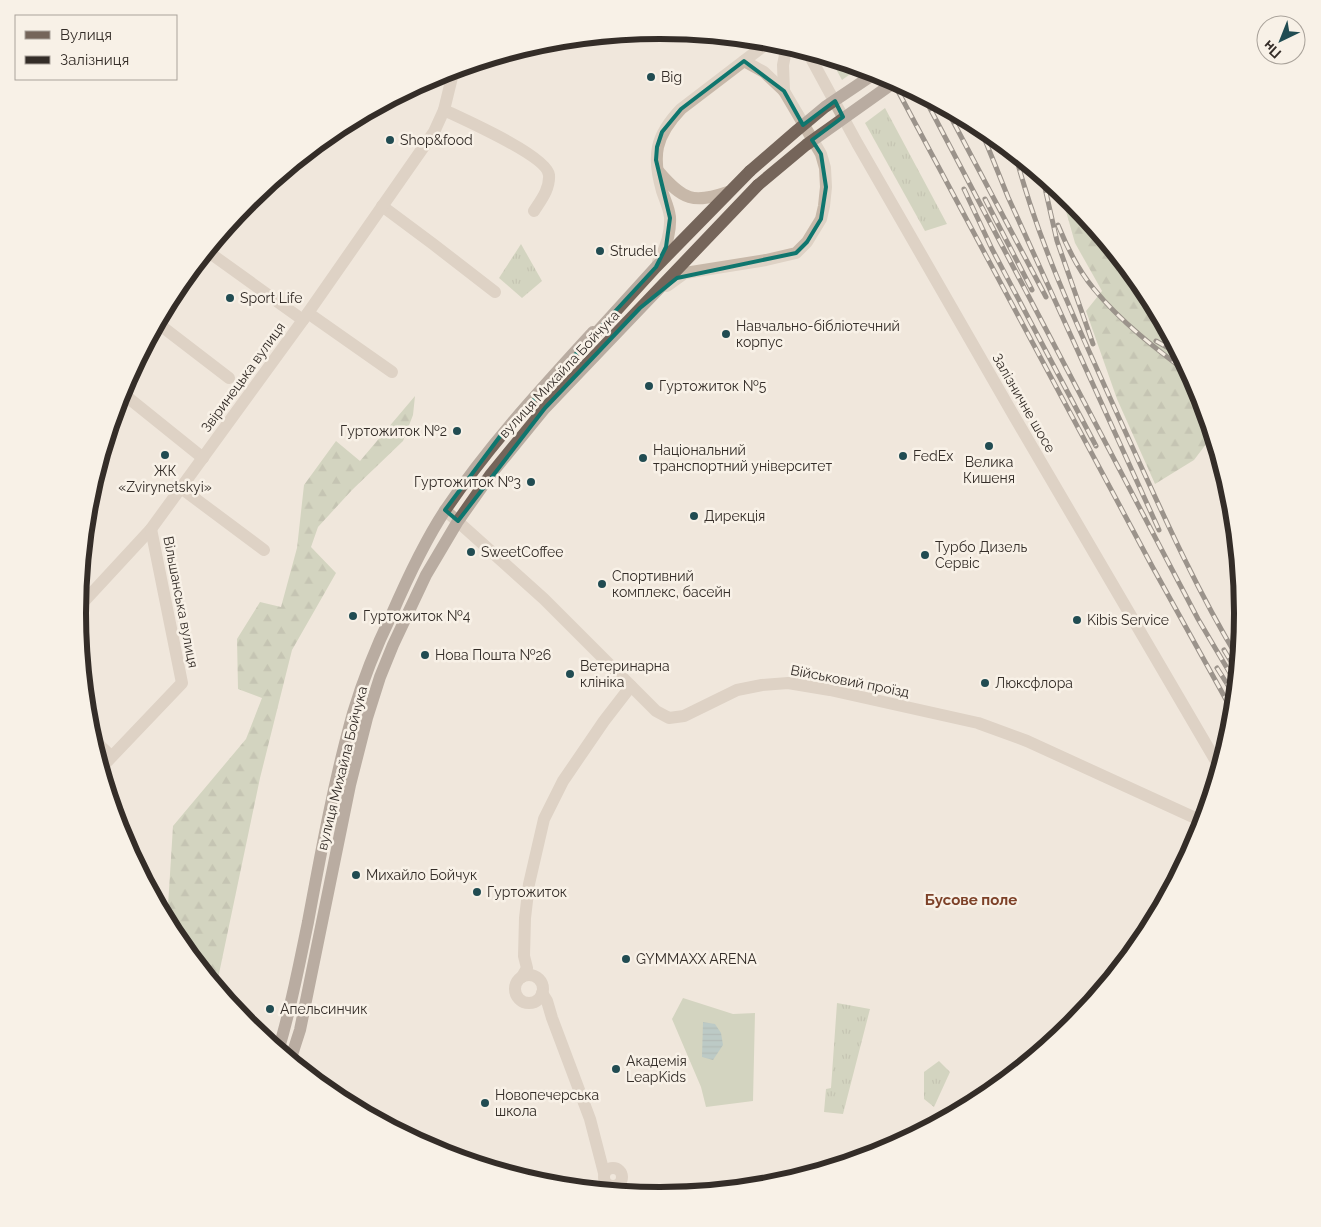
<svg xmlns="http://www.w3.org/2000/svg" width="1321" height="1227" viewBox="0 0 1321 1227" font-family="Raleway,sans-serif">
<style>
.grass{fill:url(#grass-tufts)}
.forest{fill:url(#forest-firs)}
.garden{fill:#b0bd9d}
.water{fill:url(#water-rules)}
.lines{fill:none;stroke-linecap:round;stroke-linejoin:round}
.minor{stroke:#c7b8a9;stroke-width:12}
.major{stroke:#75655a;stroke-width:12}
.rail-casing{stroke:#342d28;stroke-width:5}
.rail{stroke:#f8f1e7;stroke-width:3;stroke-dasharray:9;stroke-linecap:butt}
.major-bridge{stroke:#75655a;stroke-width:12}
.marked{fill:none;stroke:#0f766e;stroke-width:4;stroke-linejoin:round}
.poi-dot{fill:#214c52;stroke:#f8f1e7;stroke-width:2}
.labels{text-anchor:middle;stroke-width:5;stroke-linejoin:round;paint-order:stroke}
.poi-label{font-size:14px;fill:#342d28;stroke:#f8f1e7;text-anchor:start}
.street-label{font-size:14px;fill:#342d28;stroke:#f8f1e7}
.neighbourhood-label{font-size:15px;font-weight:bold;fill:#7d4128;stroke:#f8f1e7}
.rim{fill:none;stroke:#342d28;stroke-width:6}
</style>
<defs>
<pattern id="grass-tufts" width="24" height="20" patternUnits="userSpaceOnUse" patternTransform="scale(1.25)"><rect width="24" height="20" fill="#b0bd9d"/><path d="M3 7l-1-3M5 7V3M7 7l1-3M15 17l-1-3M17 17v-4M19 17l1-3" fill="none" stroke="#909a80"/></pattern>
<pattern id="forest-firs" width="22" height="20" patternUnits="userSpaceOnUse" patternTransform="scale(1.25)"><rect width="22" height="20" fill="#b0bd9d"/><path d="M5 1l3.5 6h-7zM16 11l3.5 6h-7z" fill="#909a80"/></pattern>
<pattern id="water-rules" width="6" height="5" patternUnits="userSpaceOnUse" patternTransform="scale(1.25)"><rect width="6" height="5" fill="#7da6aa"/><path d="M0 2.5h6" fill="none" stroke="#67888a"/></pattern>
</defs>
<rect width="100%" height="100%" fill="#f0e7dc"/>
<!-- grass -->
<g class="grass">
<path d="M 830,58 L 860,67 L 842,80 Z"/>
<path d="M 885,108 L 947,224 L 925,231 L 865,123 Z"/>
<path d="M 521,244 L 542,281 L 522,298 L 499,278 Z"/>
<path d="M 837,1003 L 870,1009 L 843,1114 L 824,1112 L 826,1089 L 831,1088 Z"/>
<path d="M 939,1061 L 950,1072 L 934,1107 L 924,1099 L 924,1072 Z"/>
</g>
<!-- forest -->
<g class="forest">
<path d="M 1060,190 L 1073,201 L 1146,290 L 1200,390 L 1213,435 L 1194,460 L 1155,484 L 1117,399 L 1086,311 L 1102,291 L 1075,243 Z"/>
<path d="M 415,396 L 413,415 L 403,441 L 352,490 L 318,527 L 311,547 L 336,573 L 292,650 L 260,778 L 216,988 L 175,937 L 167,922 L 173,826 L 246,739 L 262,698 L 238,689 L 237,639 L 260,602 L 281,607 L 297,548 L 304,485 L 336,441 L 360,461 Z"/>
</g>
<!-- garden -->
<path class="garden" d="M 683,998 L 733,1014 L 755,1013 L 753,1101 L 706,1107 L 701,1087 L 672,1019 Z"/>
<!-- water -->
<path class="water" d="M 703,1022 L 715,1024 L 721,1033 L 723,1045 L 713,1060 L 702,1057 Z"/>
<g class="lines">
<!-- minor -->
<g class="minor">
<path d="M 807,51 L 857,143 L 1014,416 L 1220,768"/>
<path d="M 784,91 L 783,65 L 787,45"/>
<path d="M 444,110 C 463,119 547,156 549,175 C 550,189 541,200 534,211"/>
<path d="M 659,172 C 683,200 693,204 728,192"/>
<path d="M 382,206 L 433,244 L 495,292"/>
<path d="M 207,251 L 303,320"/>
<path d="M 658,262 C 666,248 671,234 670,217 C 669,208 665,200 662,191 C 652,156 655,136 681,109 L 770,41"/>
<path d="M 667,286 L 685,273 L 766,260 L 796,253 L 807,242 L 821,219 L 824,206 L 826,187 L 825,168 L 821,154 L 784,91 L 764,72 L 744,61"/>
<path d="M 308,313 L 392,372"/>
<path d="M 160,325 L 229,378"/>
<path d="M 121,392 L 203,458"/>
<path d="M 181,488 L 264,550"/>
<path d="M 445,510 L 544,599 L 656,711 L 669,718 L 684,716 L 737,690 L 762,685 L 788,683 L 830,690 L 978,723 L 1027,741 L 1204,822"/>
<path d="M 1242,589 L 1239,594 L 1242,596"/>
<path d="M 77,609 L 151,529 L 303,320 L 434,132 L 444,110 L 454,69"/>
<path d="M 91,737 L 111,756"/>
<path d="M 101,768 L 182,683 L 151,529"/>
<circle cx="529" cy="989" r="14"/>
<path d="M 522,977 L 527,968 L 524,956 L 525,918 L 529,884 L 544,819 L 563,781 L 604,721 L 631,686"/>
<path d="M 542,993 L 547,1001 L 552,1018 L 590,1119 L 604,1173"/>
<circle cx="613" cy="1177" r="9"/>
</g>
<!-- major -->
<g class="major">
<path d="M 278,1051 C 291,1009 299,965 308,922 C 321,852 334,781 353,713 C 363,680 376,647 391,616 C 407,579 424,542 446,509 C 489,445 541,389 593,332 L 596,333 L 656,267 L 750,171"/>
<path d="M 290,1061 L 300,1030 L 350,785 L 367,718 L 380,677 L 393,645 L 426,575 L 458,521 L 491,474 L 545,408 L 758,185"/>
</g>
<defs>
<g id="rail">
<path d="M 891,78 L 1152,566 L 1234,714"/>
<path d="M 923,95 L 1198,619 L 1237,685"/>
<path d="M 946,108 L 1046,297"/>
<path d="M 979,125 L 1008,197 L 1159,530"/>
<path d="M 1015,153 C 1039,246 1081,333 1120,420 C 1157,501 1193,584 1239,660"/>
<path d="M 1042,175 L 1057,241 L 1093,344"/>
<path d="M 964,189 L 992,249 L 1096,446"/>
<path d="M 985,199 L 1032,290"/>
<path d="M 1058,225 C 1067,247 1078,270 1094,289 C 1121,322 1156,349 1191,375"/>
<path d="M 1156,341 L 1181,355"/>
<path d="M 1224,650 L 1238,673"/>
<path d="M 1217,668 L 1236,698"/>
</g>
</defs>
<!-- rail casing -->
<use href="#rail" class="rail-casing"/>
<!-- rail -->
<use href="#rail" class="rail"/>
<!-- major-bridge -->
<g class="major-bridge">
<path d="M 750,171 L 795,132 L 825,107 L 877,72"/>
<path d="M 758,185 L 806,145 L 896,81"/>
</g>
</g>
<!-- marked area -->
<path d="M0 0H1321V1227H0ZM 744,61 L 784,91 L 803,125 L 835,101 L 843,117 L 812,140 L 821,154 L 826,187 L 821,219 L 807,242 L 796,253 L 677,278 L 640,308 L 545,408 L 458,521 L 445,510 L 501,435 L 656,267 L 666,247 L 670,218 L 656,160 L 657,147 L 662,132 L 681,109 Z" fill="#f0e7dc" fill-opacity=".55" fill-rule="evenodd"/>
<path class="marked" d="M 744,61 L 784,91 L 803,125 L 835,101 L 843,117 L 812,140 L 821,154 L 826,187 L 821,219 L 807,242 L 796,253 L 677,278 L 640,308 L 545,408 L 458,521 L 445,510 L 501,435 L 656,267 L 666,247 L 670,218 L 656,160 L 657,147 L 662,132 L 681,109 Z"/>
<!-- markers -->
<g class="poi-dot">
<circle cx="651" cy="77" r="5"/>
<circle cx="390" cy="140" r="5"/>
<circle cx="600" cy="251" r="5"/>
<circle cx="230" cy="298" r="5"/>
<circle cx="726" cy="334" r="5"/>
<circle cx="649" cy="386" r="5"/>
<circle cx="457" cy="431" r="5"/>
<circle cx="989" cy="446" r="5"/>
<circle cx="165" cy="455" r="5"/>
<circle cx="903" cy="456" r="5"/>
<circle cx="643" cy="458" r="5"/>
<circle cx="531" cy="482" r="5"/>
<circle cx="694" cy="516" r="5"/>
<circle cx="471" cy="552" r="5"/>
<circle cx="925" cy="555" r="5"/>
<circle cx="602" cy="584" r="5"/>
<circle cx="353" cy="616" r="5"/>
<circle cx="1077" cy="620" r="5"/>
<circle cx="425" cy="655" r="5"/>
<circle cx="570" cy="674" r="5"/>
<circle cx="985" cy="683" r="5"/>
<circle cx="356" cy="875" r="5"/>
<circle cx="477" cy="892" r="5"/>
<circle cx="626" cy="959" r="5"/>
<circle cx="270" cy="1009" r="5"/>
<circle cx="616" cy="1069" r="5"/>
<circle cx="485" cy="1103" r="5"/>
</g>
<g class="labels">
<!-- poi labels -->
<g class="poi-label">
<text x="661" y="82">Big</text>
<text x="400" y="145">Shop&amp;food</text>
<text x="610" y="256">Strudel</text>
<text x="240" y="303">Sport Life</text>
<text x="736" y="331">Навчально-бібліотечний<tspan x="736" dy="16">корпус</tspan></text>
<text x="659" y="391">Гуртожиток №5</text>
<text x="447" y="436" text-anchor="end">Гуртожиток №2</text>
<text x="653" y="455">Національний<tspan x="653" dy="16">транспортний університет</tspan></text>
<text x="913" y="461">FedEx</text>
<text x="989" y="467" text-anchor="middle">Велика<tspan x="989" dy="16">Кишеня</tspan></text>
<text x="165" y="476" text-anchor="middle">ЖК<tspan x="165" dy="16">«Zvirynetskyi»</tspan></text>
<text x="521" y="487" text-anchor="end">Гуртожиток №3</text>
<text x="704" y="521">Дирекція</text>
<text x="935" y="552">Турбо Дизель<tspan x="935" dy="16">Сервіс</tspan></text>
<text x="481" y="557">SweetCoffee</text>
<text x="612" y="581">Спортивний<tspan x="612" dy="16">комплекс, басейн</tspan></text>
<text x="363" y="621">Гуртожиток №4</text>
<text x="1087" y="625">Kibis Service</text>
<text x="435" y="660">Нова Пошта №26</text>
<text x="580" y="671">Ветеринарна<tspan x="580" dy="16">клініка</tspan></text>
<text x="995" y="688">Люксфлора</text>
<text x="366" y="880">Михайло Бойчук</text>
<text x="487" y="897">Гуртожиток</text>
<text x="636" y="964">GYMMAXX ARENA</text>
<text x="280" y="1014">Апельсинчик</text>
<text x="626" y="1066">Академія<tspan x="626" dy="16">LeapKids</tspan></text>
<text x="495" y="1100">Новопечерська<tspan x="495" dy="16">школа</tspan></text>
</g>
<!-- street labels -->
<g class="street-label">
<text transform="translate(559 374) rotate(-47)" y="5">вулиця Михайла Бойчука</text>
<text transform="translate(243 377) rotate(-54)" y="5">Звіринецька вулиця</text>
<text transform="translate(1024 403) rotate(60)" y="5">Залізничне шосе</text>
<text transform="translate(181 602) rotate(79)" y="5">Вільшанська вулиця</text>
<text transform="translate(850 681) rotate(11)" y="5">Військовий проїзд</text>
<text transform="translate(342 768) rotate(-76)" y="5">вулиця Михайла Бойчука</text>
</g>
<!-- neighbourhood labels -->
<g class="neighbourhood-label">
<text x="971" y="905">Бусове поле</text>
</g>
</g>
<!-- crop -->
<path d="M0 0H1321V1227H0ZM86 613a574 574 0 1 1 1148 0a574 574 0 1 1-1148 0Z" fill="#f8f1e7" fill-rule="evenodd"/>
<path class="rim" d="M86 613a574 574 0 1 1 1148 0a574 574 0 1 1-1148 0Z"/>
<!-- legend -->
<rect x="15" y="15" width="162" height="65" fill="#f8f1e7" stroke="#aaa39b"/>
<rect x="25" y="31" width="25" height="8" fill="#75655a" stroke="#aaa39b"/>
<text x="60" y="40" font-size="15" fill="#342d28">Вулиця</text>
<rect x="25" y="56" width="25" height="8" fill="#342d28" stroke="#aaa39b"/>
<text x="60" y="65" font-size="15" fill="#342d28">Залізниця</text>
<!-- north arrow -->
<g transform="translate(1281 40) rotate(223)"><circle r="24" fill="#f8f1e7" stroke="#aaa39b"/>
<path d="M0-4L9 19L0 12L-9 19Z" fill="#214c52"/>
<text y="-8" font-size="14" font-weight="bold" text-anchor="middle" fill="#342d28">Пн</text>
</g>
</svg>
